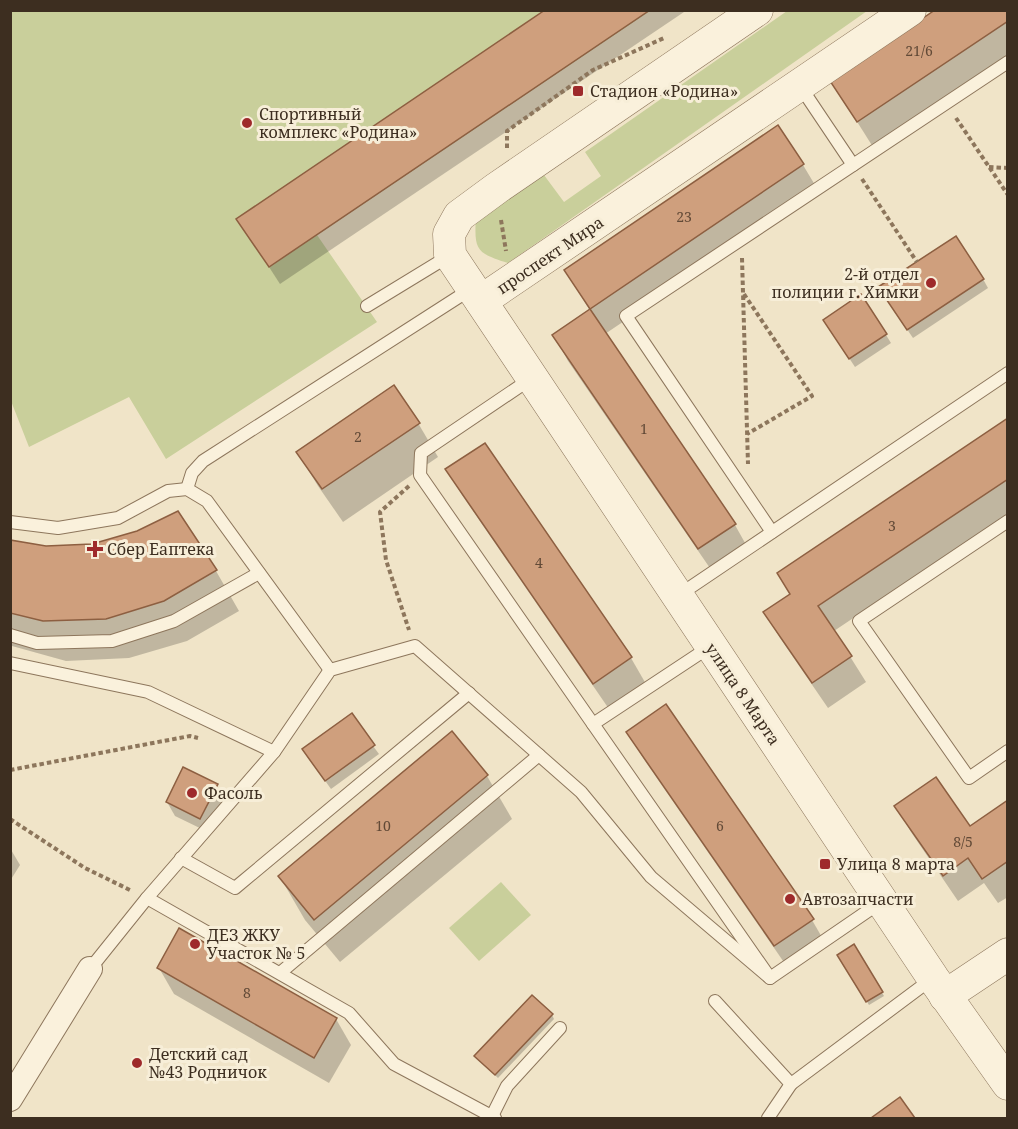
<svg xmlns="http://www.w3.org/2000/svg" width="1018" height="1129" viewBox="0 0 1018 1129" font-family="'Noto Serif',serif">
<style>
.green{fill:#c9cf9b}
.shadow{fill:#0003}
.building{fill:#cf9f7d;stroke:#8d5f41;stroke-width:1.5}
.lines{fill:none;stroke-linecap:round;stroke-linejoin:round}
.service-casing{stroke:#8d765c;stroke-width:14}
.minor-casing{stroke:#8d765c;stroke-width:26}
.tertiary-casing{stroke:#8d765c;stroke-width:33}
.path{stroke:#8d765c;stroke-width:4;stroke-dasharray:4.5 3;stroke-linecap:butt}
.service{stroke:#faf1dc;stroke-width:12}
.minor{stroke:#faf1dc;stroke-width:24}
.tertiary{stroke:#faf1dc;stroke-width:32}
.poi-dot{fill:#9e2a2b;stroke:#f7eed8;stroke-width:2}
.labels{text-anchor:middle;stroke-width:6;stroke-linejoin:round;paint-order:stroke}
.number-label{font-size:14px;fill:#624a37}
.poi-label{font-size:16px;fill:#3d2e20;stroke:#f7eed8;text-anchor:start}
.street-label{font-size:16px;fill:#3d2e20;stroke:#f7eed8}
</style>
<rect width="100%" height="100%" fill="#f0e4c8"/>
<!-- green -->
<g class="green">
<path d="M 11,11 L 650,11 L 317,235 L 377,322 L 166,459 L 129,397 L 29,447 L 11,401 Z"/>
<path d="M 787,11 L 867,11 L 508,263 C 476,253 474,250 476,217 L 541,171 L 564,202 L 601,176 L 585,152 Z"/>
<path d="M 501,882 L 531,915 L 479,961 L 449,928 Z"/>
</g>
<!-- shadow -->
<g class="shadow">
<path d="M 548,10 L 687,10 L 280,284 L 238,219 Z"/>
<path d="M 1008,10 L 1008,56 L 873,147 L 832,82 Z"/>
<path d="M 803,165 L 818,190 L 605,334 L 735,525 L 749,550 L 714,574 L 568,361 L 554,335 L 590,311 L 566,271 Z"/>
<path d="M 983,279 L 988,288 L 913,338 L 885,297 Z"/>
<path d="M 830,329 L 886,335 L 891,343 L 855,367 Z"/>
<path d="M 1008,419 L 1008,514 L 834,631 L 866,682 L 828,708 L 780,638 L 765,613 L 791,595 Z"/>
<path d="M 418,423 L 438,457 L 343,522 L 318,486 L 298,453 Z"/>
<path d="M 484,445 L 631,658 L 646,684 L 609,709 L 462,495 L 447,470 Z"/>
<path d="M 177,513 L 216,571 L 239,611 L 187,641 L 129,658 L 66,661 L 12,646 L 10,541 L 46,547 L 92,546 L 138,533 Z"/>
<path d="M 665,706 L 812,920 L 827,946 L 790,971 L 643,758 L 628,732 Z"/>
<path d="M 373,746 L 379,754 L 331,789 L 309,758 Z"/>
<path d="M 487,776 L 512,819 L 340,962 L 305,920 L 280,877 Z"/>
<path d="M 216,785 L 224,799 L 208,832 L 175,816 L 167,802 Z"/>
<path d="M 1008,802 L 1008,897 L 998,903 L 984,883 L 958,901 L 911,832 L 896,806 L 969,828 Z"/>
<path d="M 10,848 L 20,865 L 10,881 Z"/>
<path d="M 854,946 L 884,996 L 869,1005 L 839,955 Z"/>
<path d="M 159,968 L 336,1019 L 351,1045 L 329,1083 L 174,994 Z"/>
<path d="M 552,1015 L 554,1019 L 498,1078 L 479,1060 Z"/>
<path d="M 900,1099 L 913,1118 L 874,1118 Z"/>
</g>
<!-- building -->
<g class="building">
<path d="M 545,10 L 650,10 L 269,267 L 236,219 Z"/>
<path d="M 935,10 L 1008,10 L 1008,21 L 857,122 L 830,81 Z"/>
<path d="M 778,125 L 804,164 L 590,309 L 564,270 Z"/>
<path d="M 956,236 L 984,279 L 907,330 L 878,287 Z"/>
<path d="M 861,294 L 887,334 L 849,359 L 823,320 Z"/>
<path d="M 590,309 L 736,524 L 698,549 L 552,335 Z"/>
<path d="M 394,385 L 420,423 L 322,489 L 296,452 Z"/>
<path d="M 1008,418 L 1008,479 L 818,606 L 852,656 L 812,683 L 763,612 L 790,594 L 777,573 Z"/>
<path d="M 485,443 L 632,657 L 593,684 L 445,469 Z"/>
<path d="M 178,511 L 217,570 L 164,601 L 106,619 L 43,621 L 10,613 L 10,540 L 46,546 L 92,544 L 137,531 Z"/>
<path d="M 666,704 L 814,919 L 774,946 L 626,732 Z"/>
<path d="M 352,713 L 375,745 L 325,781 L 302,749 Z"/>
<path d="M 452,731 L 488,775 L 314,920 L 278,876 Z"/>
<path d="M 183,767 L 218,784 L 200,819 L 166,802 Z"/>
<path d="M 936,777 L 970,826 L 1008,800 L 1008,861 L 982,879 L 968,858 L 943,876 L 894,806 Z"/>
<path d="M 179,928 L 337,1018 L 314,1058 L 157,968 Z"/>
<path d="M 854,944 L 883,992 L 866,1002 L 837,955 Z"/>
<path d="M 532,995 L 553,1014 L 495,1075 L 474,1056 Z"/>
<path d="M 900,1097 L 915,1118 L 871,1118 Z"/>
</g>
<g class="lines">
<defs>
<g id="service">
<path d="M 800,86 L 853,165"/>
<path d="M 367,306 L 449,256"/>
<path d="M 532,378 L 421,453 L 420,475 L 593,724 L 711,646"/>
<path d="M 187,489 L 192,473 L 203,461 L 471,289"/>
<path d="M 1008,521 L 859,621 L 969,778 L 1008,751"/>
<path d="M 10,522 L 58,528 L 118,518 L 168,491 L 187,489 L 207,501 L 330,670"/>
<path d="M 772,532 L 626,316 L 1008,62"/>
<path d="M 679,595 L 1008,373"/>
<path d="M 10,635 L 37,643 L 112,641 L 174,621 L 259,573"/>
<path d="M 10,663 L 148,692 L 274,752"/>
<path d="M 593,724 L 770,978 L 881,902"/>
<path d="M 181,858 L 235,888 L 469,693"/>
<path d="M 147,898 L 349,1013 L 394,1064 L 495,1118"/>
<path d="M 90,969 L 147,898 L 274,752 L 330,670 L 415,646 L 581,792 L 651,877 L 770,978"/>
<path d="M 280,973 L 539,755"/>
<path d="M 715,1001 L 791,1084 L 933,978"/>
<path d="M 491,1118 L 507,1086 L 560,1028"/>
<path d="M 768,1118 L 791,1084"/>
</g>
<path id="minor" d="M 10,1099 L 90,969"/>
<g id="tertiary">
<path d="M 757,10 L 497,188 L 459,216 L 449,234 L 450,255 L 933,978 L 1008,1084"/>
<path d="M 481,301 L 910,10"/>
<path d="M 945,996 L 1008,954"/>
</g>
</defs>
<!-- service casing -->
<use href="#service" class="service-casing"/>
<!-- minor casing -->
<use href="#minor" class="minor-casing"/>
<!-- tertiary casing -->
<use href="#tertiary" class="tertiary-casing"/>
<!-- path -->
<g class="path">
<path d="M 956,118 L 1008,195"/>
<path d="M 507,148 L 507,131 L 593,70 L 664,38"/>
<path d="M 989,167 L 1008,168"/>
<path d="M 862,179 L 917,262"/>
<path d="M 501,220 L 506,251"/>
<path d="M 742,258 L 748,464"/>
<path d="M 744,294 L 812,396 L 747,434"/>
<path d="M 409,486 L 380,512 L 386,560 L 409,630"/>
<path d="M 10,770 L 190,736 L 198,738"/>
<path d="M 10,819 L 85,868 L 132,891"/>
</g>
<!-- service -->
<use href="#service" class="service"/>
<!-- minor -->
<use href="#minor" class="minor"/>
<!-- tertiary -->
<use href="#tertiary" class="tertiary"/>
</g>
<!-- markers -->
<g class="poi-dot">
<rect x="572" y="85" width="12" height="12" rx="3"/>
<circle cx="247" cy="123" r="6"/>
<circle cx="931" cy="283" r="6"/>
<path d="M92 540h6v6h6v6h-6v6h-6v-6h-6v-6h6z"/>
<circle cx="192" cy="793" r="6"/>
<rect x="819" y="858" width="12" height="12" rx="3"/>
<circle cx="790" cy="899" r="6"/>
<circle cx="195" cy="944" r="6"/>
<circle cx="137" cy="1063" r="6"/>
</g>
<g class="labels">
<!-- number labels -->
<g class="number-label">
<text x="919" y="56">21/6</text>
<text x="684" y="222">23</text>
<text x="644" y="434">1</text>
<text x="358" y="442">2</text>
<text x="892" y="531">3</text>
<text x="539" y="568">4</text>
<text x="383" y="831">10</text>
<text x="720" y="831">6</text>
<text x="963" y="847">8/5</text>
<text x="247" y="998">8</text>
</g>
<!-- poi labels -->
<g class="poi-label">
<text x="590" y="97">Стадион «Родина»</text>
<text x="259" y="120">Спортивный<tspan x="259" dy="18">комплекс «Родина»</tspan></text>
<text x="919" y="280" text-anchor="end">2-й отдел<tspan x="919" dy="18">полиции г. Химки</tspan></text>
<text x="107" y="555">Сбер Еаптека</text>
<text x="204" y="799">Фасоль</text>
<text x="837" y="870">Улица 8 марта</text>
<text x="802" y="905">Автозапчасти</text>
<text x="207" y="941">ДЕЗ ЖКУ<tspan x="207" dy="18">Участок № 5</tspan></text>
<text x="149" y="1060">Детский сад<tspan x="149" dy="18">№43 Родничок</tspan></text>
</g>
<!-- street labels -->
<g class="street-label">
<text transform="translate(550 255) rotate(-34)" y="6">проспект Мира</text>
<text transform="translate(743 694) rotate(56)" y="6">улица 8 Марта</text>
</g>
</g>
<!-- border -->
<rect width="1018" height="1129" fill="none" stroke="#3d2e20" stroke-width="24"/>
</svg>
